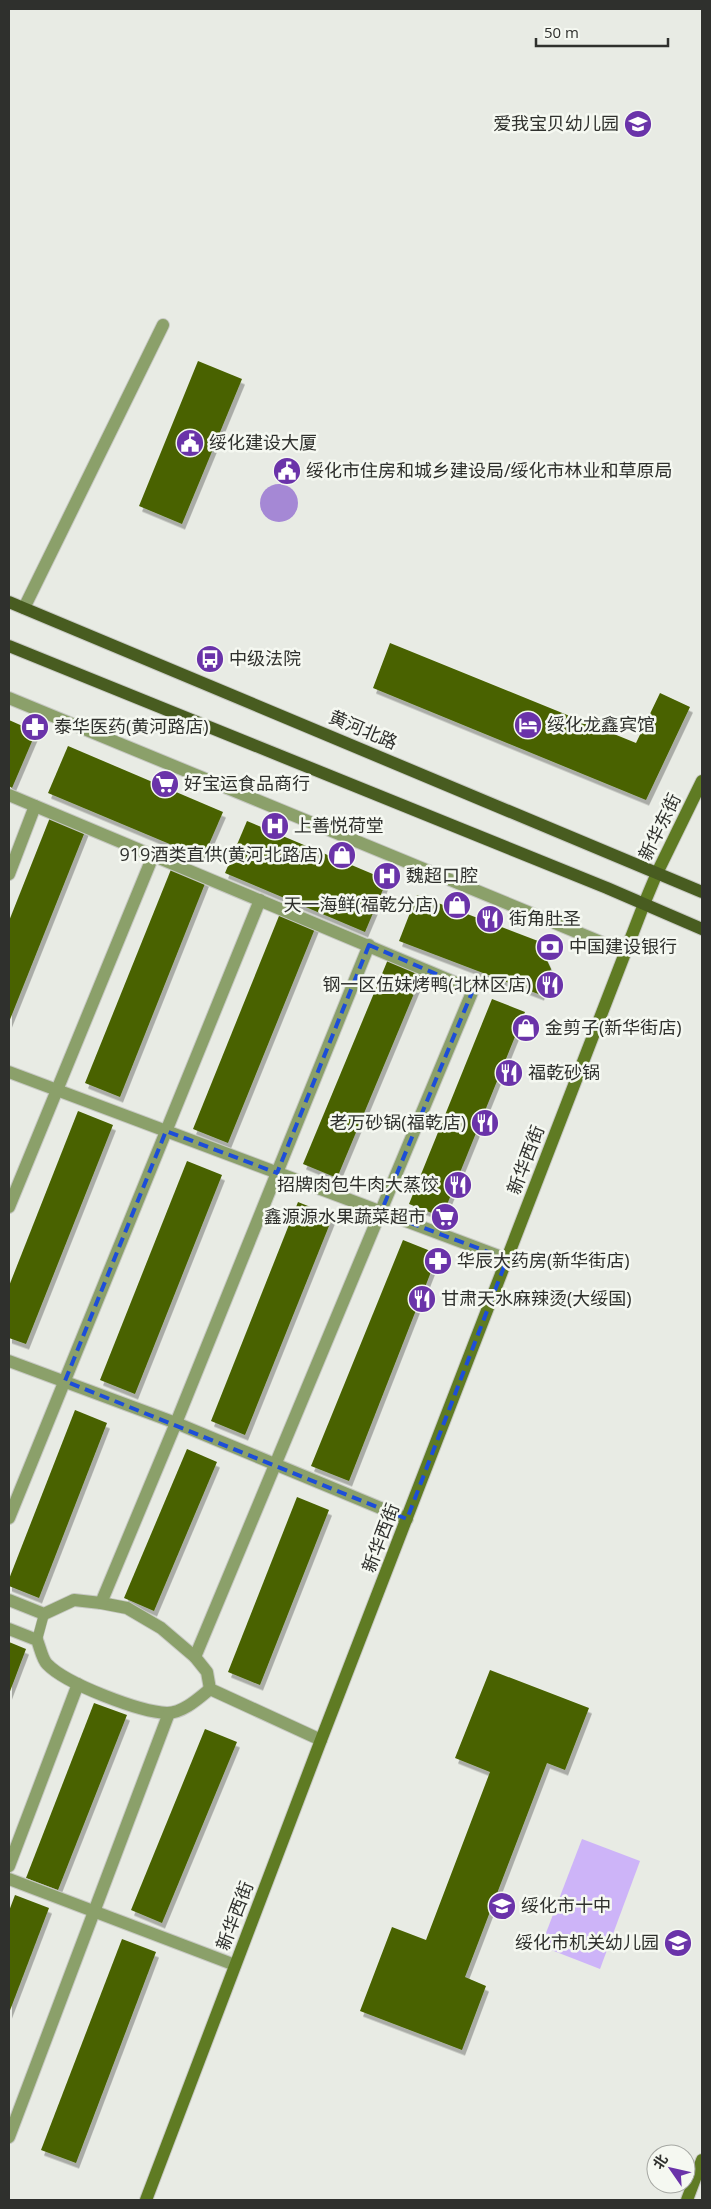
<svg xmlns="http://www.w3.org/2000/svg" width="711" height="2209" viewBox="0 0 711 2209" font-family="'Open Sans','Noto Sans SC',sans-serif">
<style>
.green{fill:#cdb4f8}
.water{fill:#a588d5}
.building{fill:#486204;filter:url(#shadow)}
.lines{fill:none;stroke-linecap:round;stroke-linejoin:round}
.lane-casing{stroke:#c7c9c3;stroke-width:11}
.street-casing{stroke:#c7c9c3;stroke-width:14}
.secondary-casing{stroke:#c7c9c3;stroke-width:14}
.primary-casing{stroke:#c7c9c3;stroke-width:14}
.lane{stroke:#8ba06a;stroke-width:10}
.street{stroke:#8ba06a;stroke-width:12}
.secondary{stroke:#5f7b23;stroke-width:12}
.primary{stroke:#485c20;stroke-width:12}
.marked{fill:none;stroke:#1d4ed8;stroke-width:4;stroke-dasharray:10 6;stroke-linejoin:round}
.labels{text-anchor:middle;stroke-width:5;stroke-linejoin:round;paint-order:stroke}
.poi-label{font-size:18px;fill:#2f302d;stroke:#f5f8f1;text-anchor:start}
.street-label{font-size:18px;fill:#2f302d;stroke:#f5f8f1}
</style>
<defs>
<filter id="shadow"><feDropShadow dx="3" dy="5.5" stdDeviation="0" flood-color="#0004"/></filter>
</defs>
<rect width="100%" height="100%" fill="#e8ebe4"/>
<!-- green -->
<path class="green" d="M 582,1839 L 640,1861 L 600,1969 L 541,1946 Z"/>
<!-- water -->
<circle class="water" cx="279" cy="503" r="19"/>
<!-- building -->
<g class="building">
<path d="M 198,361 L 242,379 L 182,524 L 139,506 Z"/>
<path d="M 390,643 L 636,743 L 660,693 L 690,707 L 646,800 L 373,688 Z"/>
<path d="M 9,720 L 36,732 L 12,788 L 9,786 Z"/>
<path d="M 68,746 L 223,812 L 203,858 L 48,793 Z"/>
<path d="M 51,815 L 86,829 L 9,1022 L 9,921 Z"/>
<path d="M 247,821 L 387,880 L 365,932 L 225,873 Z"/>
<path d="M 172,867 L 206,881 L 120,1097 L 85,1083 Z"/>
<path d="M 417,895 L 538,941 L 551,969 L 541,995 L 399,941 Z"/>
<path d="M 281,911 L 316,926 L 228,1143 L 193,1129 Z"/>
<path d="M 389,957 L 423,972 L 337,1178 L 303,1164 Z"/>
<path d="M 492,999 L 525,1012 L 442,1217 L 409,1204 Z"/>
<path d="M 78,1111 L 113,1125 L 26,1344 L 9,1338 L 9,1286 Z"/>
<path d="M 187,1161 L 222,1175 L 135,1394 L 100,1380 Z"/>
<path d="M 298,1202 L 333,1216 L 245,1435 L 211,1421 Z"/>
<path d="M 403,1240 L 438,1254 L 349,1481 L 311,1466 Z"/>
<path d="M 75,1410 L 107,1423 L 39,1598 L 9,1586 L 9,1579 Z"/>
<path d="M 187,1449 L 217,1462 L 154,1611 L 124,1598 Z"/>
<path d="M 297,1497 L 329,1510 L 260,1685 L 228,1672 Z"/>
<path d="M 9,1642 L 26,1649 L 9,1694 Z"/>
<path d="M 490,1670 L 589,1708 L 565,1770 L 547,1763 L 465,1977 L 486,1986 L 462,2050 L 360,2011 L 392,1927 L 426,1940 L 490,1772 L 455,1758 Z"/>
<path d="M 94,1703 L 127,1715 L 58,1890 L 26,1878 Z"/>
<path d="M 205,1729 L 237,1742 L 162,1923 L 131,1910 Z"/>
<path d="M 15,1895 L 49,1908 L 9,2013 L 9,1911 Z"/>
<path d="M 122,1939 L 156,1952 L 76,2163 L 41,2150 Z"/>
</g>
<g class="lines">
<defs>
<path id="lane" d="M 37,1640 L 44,1614"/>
<g id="street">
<path d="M 24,608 L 163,325"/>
<path d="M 9,698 L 625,952"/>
<path d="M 9,795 L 473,990 L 195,1657"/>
<path d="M 9,874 L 35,806"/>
<path d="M 9,1072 L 507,1259"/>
<path d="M 9,1207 L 153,856"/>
<path d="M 9,1361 L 176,1423 L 407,1519"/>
<path d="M 9,1518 L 260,900"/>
<path d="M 9,1600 L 44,1614 L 74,1600 L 101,1603 L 127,1608 L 161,1628 L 195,1657 L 207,1672 L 210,1689 L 321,1740"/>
<path d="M 101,1603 L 176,1423 L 369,945"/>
<path d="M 9,1629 L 37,1640 C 40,1647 42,1659 47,1664 C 66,1684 140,1712 167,1713 C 183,1713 199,1698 210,1689"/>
<path d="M 9,1866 L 78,1684"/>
<path d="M 9,1879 L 235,1965"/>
<path d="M 9,2137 L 169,1713"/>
</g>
<g id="secondary">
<path d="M 146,2200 L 321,1740 L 644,904 L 657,873 L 702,781"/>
<path d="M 687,2200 L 702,2160"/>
</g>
<g id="primary">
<path d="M 9,602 L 702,892"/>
<path d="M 9,646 L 607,888 L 702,929"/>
</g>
</defs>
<!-- lane casing -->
<use href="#lane" class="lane-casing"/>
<!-- street casing -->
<use href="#street" class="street-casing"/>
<!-- secondary casing -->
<use href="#secondary" class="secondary-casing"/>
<!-- primary casing -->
<use href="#primary" class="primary-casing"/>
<!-- lane -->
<use href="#lane" class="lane"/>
<!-- street -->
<use href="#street" class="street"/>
<!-- secondary -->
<use href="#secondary" class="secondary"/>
<!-- primary -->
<use href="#primary" class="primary"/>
</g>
<!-- marked area -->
<path class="marked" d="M 369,945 L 473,990 L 381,1212 L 507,1259 L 407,1519 L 65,1381 L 166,1131 L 277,1173 Z"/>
<!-- icons -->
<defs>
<symbol id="school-disc" viewBox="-11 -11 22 22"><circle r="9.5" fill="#6a33a9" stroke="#f5f8f1"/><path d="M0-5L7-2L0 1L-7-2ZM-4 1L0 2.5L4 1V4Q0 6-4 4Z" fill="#fff"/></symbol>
<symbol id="civic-disc" viewBox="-11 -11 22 22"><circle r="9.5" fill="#6a33a9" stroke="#f5f8f1"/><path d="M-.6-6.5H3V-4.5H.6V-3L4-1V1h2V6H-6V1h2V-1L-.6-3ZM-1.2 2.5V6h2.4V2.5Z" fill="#fff"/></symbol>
<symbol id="bus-disc" viewBox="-11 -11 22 22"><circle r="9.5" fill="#6a33a9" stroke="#f5f8f1"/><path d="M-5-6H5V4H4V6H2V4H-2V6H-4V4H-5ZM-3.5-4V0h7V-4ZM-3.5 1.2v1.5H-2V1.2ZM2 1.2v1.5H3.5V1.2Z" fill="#fff"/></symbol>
<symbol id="hotel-disc" viewBox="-11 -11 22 22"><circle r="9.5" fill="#6a33a9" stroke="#f5f8f1"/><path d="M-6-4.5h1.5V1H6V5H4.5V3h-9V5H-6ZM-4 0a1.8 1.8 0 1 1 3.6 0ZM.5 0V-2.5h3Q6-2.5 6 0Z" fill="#fff"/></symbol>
<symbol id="pharmacy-disc" viewBox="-11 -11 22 22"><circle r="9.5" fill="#6a33a9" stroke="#f5f8f1"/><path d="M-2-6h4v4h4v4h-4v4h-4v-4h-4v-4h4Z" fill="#fff"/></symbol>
<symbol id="supermarket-disc" viewBox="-11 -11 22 22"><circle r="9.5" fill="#6a33a9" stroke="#f5f8f1"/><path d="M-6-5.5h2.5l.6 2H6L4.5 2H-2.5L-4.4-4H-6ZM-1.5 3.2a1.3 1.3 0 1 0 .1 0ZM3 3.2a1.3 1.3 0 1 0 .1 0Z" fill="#fff"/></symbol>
<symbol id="hospital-disc" viewBox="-11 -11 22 22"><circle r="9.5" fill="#6a33a9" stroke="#f5f8f1"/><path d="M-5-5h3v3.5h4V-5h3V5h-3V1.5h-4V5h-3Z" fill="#fff"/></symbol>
<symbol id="shop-disc" viewBox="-11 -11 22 22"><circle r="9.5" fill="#6a33a9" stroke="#f5f8f1"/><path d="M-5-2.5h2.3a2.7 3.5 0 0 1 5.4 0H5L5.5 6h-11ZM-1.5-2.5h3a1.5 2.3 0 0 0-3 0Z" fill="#fff"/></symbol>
<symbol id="restaurant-disc" viewBox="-11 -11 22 22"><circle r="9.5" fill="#6a33a9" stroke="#f5f8f1"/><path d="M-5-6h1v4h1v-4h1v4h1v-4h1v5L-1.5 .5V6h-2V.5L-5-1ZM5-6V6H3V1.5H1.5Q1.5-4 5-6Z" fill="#fff"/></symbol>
<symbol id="bank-disc" viewBox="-11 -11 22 22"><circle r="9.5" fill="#6a33a9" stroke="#f5f8f1"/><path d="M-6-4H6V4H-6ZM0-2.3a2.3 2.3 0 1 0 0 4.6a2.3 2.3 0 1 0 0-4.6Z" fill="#fff"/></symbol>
</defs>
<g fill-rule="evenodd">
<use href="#school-disc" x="622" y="108" width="32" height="32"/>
<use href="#civic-disc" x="174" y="427" width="32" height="32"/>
<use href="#civic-disc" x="271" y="455" width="32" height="32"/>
<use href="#bus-disc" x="194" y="643" width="32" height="32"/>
<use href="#hotel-disc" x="512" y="709" width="32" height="32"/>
<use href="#pharmacy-disc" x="19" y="711" width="32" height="32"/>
<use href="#supermarket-disc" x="149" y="768" width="32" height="32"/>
<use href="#hospital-disc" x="259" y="810" width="32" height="32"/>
<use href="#shop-disc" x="326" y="839" width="32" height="32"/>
<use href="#hospital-disc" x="371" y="860" width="32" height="32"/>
<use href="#shop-disc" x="441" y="889" width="32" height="32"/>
<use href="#restaurant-disc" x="474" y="903" width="32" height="32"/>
<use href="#bank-disc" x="534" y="931" width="32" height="32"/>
<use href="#restaurant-disc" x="534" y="969" width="32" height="32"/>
<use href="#shop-disc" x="510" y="1012" width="32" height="32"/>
<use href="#restaurant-disc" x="493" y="1057" width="32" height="32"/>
<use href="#restaurant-disc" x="469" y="1107" width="32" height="32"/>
<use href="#restaurant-disc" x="442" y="1169" width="32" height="32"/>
<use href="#supermarket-disc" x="429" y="1201" width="32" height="32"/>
<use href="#pharmacy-disc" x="422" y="1245" width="32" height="32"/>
<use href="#restaurant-disc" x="406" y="1283" width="32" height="32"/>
<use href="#school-disc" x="486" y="1890" width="32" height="32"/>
<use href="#school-disc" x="662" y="1927" width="32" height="32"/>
</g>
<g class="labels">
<!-- poi labels -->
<g class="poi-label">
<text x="619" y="130" text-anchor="end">爱我宝贝幼儿园</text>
<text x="209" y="449">绥化建设大厦</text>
<text x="306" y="477">绥化市住房和城乡建设局/绥化市林业和草原局</text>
<text x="229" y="665">中级法院</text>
<text x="547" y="731">绥化龙鑫宾馆</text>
<text x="54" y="733">泰华医药(黄河路店)</text>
<text x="184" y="790">好宝运食品商行</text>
<text x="294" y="832">上善悦荷堂</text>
<text x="323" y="861" text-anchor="end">919酒类直供(黄河北路店)</text>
<text x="406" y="882">魏超口腔</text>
<text x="438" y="911" text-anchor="end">天一海鲜(福乾分店)</text>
<text x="509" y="925">街角肚圣</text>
<text x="569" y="953">中国建设银行</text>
<text x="531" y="991" text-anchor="end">钢一区伍妹烤鸭(北林区店)</text>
<text x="545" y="1034">金剪子(新华街店)</text>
<text x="528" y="1079">福乾砂锅</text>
<text x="466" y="1129" text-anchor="end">老万砂锅(福乾店)</text>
<text x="439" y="1191" text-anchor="end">招牌肉包牛肉大蒸饺</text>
<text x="426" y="1223" text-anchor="end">鑫源源水果蔬菜超市</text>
<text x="457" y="1267">华辰大药房(新华街店)</text>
<text x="441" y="1305">甘肃天水麻辣烫(大绥国)</text>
<text x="521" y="1912">绥化市十中</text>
<text x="659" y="1949" text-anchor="end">绥化市机关幼儿园</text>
</g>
<!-- street labels -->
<g class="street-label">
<text transform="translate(363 730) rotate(23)" y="6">黄河北路</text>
<text transform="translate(660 827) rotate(-64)" y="6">新华东街</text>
<text transform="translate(526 1160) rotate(-69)" y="6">新华西街</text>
<text transform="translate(381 1538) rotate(-69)" y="6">新华西街</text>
<text transform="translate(235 1916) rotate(-69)" y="6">新华西街</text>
</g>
</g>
<!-- border -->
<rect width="711" height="2209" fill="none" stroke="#2f302d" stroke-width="20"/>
<!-- north arrow -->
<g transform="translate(671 2169) rotate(304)"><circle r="24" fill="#f5f8f1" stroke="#a6a8a3"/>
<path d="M0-4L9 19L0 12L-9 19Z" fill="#6a33a9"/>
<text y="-8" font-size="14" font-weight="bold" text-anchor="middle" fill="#2f302d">北</text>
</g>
<!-- scale -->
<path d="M536 38v8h132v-8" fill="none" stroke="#2f302d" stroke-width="2.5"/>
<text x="544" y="38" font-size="15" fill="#2f302d" stroke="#f5f8f1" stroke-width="4" paint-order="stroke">50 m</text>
</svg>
